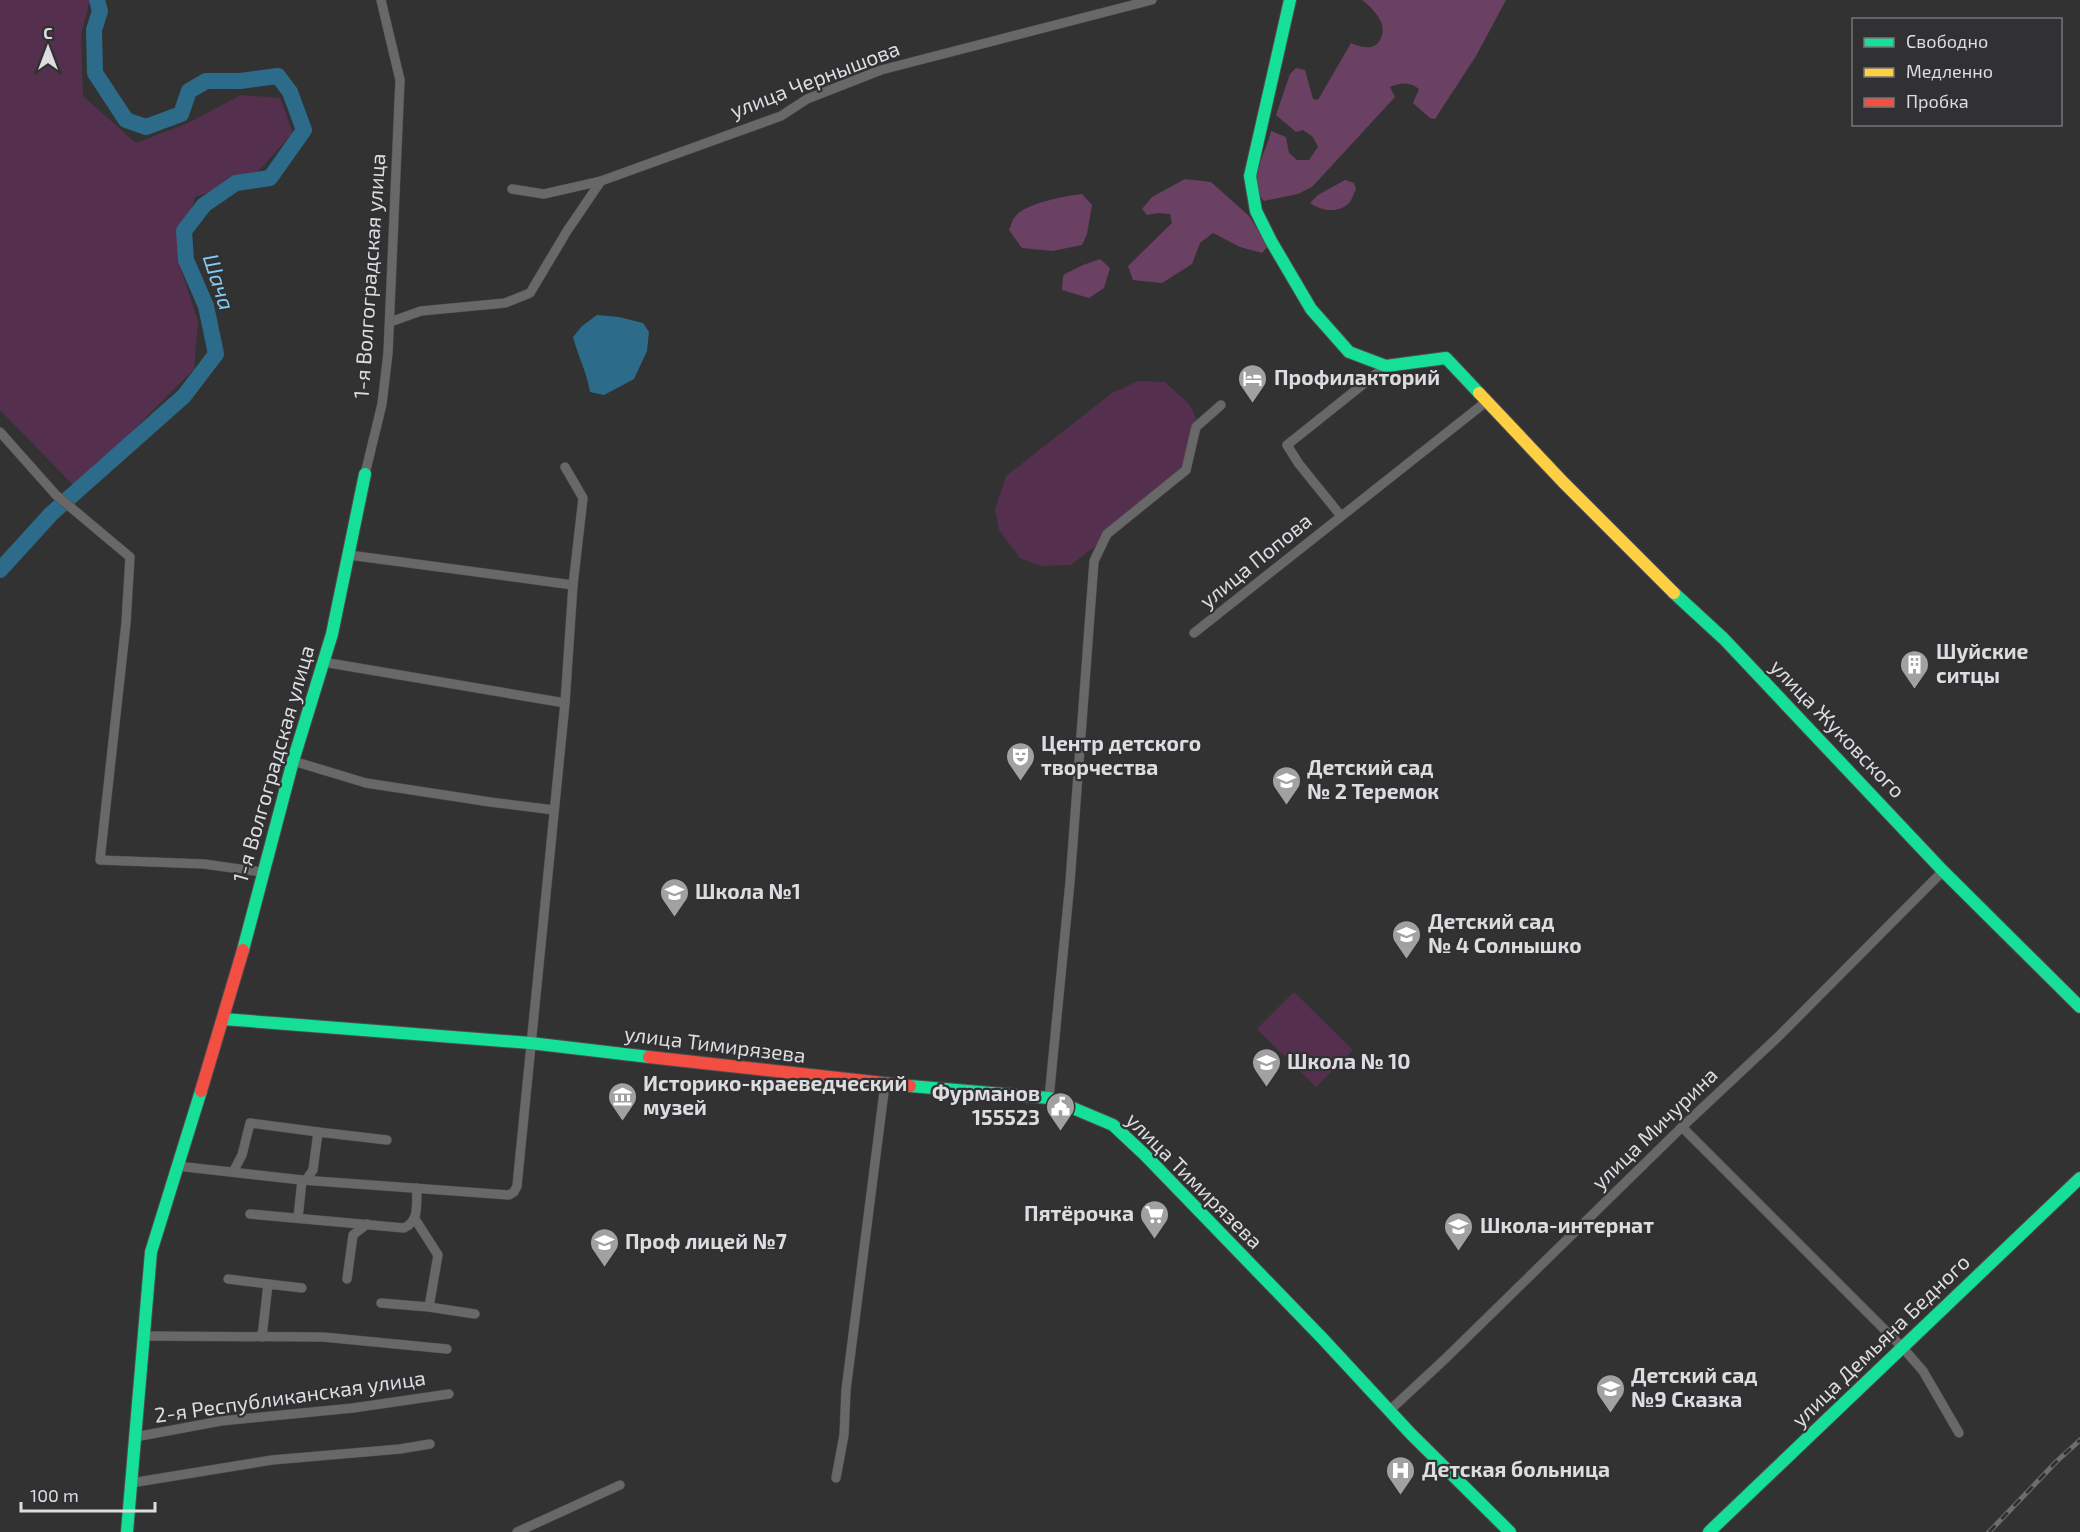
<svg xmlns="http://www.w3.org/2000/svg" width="2080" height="1532" viewBox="0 0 2080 1532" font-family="'Exo 2',sans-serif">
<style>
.green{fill:#54304e}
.forest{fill:#6a4162}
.water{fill:#2c6b89}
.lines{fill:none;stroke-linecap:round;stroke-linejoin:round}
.river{stroke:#2c6b89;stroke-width:16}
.street-casing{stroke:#4d4d4e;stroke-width:10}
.fast-casing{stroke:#4d4d4e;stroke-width:14}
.slow-casing{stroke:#4d4d4e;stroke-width:14}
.jam-casing{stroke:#4d4d4e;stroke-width:14}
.street{stroke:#686868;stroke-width:9}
.fast{stroke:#16e098;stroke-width:12}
.slow{stroke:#ffcf43;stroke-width:12}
.jam{stroke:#f24e42;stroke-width:12}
.rail-casing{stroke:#6d6d6d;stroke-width:5}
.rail{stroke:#313133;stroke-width:3;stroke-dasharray:9;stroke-linecap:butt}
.labels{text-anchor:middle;stroke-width:4.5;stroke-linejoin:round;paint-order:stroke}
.street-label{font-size:21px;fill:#dddddf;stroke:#313133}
.poi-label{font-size:21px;font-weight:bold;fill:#dddddf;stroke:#313133;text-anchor:start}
.water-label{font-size:22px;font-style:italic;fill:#82cdf5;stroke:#313133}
</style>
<rect width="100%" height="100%" fill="#323232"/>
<!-- green -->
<g class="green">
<path d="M 0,0 L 90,0 L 81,35 L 83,96 L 136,143 L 186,124 L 241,95 L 280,98 L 293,133 L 251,179 L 195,197 L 177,257 L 198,322 L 194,369 L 76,488 L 0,410 Z"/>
<path d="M 1138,381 L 1165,382 L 1189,404 L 1201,428 L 1190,472 L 1071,565 L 1040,566 L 1020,558 L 999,530 L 995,509 L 1006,476 L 1112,393 Z"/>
<path d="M 1294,992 L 1353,1050 L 1316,1087 L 1257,1029 Z"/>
</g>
<!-- forest -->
<g class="forest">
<path d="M 1362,0 L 1506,0 L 1476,56 L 1435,119 L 1430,118 L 1413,103 L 1419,89 C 1410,82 1401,82 1390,87 L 1395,97 L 1312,187 L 1298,194 L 1264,201 C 1246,179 1266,154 1271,131 L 1286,137 L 1289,153 L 1297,160 L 1309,160 L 1318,147 L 1313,137 L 1303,130 L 1296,132 L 1276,115 L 1290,74 L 1296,68 L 1305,70 L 1313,99 L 1318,100 L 1351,43 C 1363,48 1377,52 1382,35 C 1383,31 1383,26 1381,22 C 1377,13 1370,6 1362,0 Z"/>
<path d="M 1185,179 L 1211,182 L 1249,216 L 1268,246 L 1262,253 L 1240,247 L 1213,233 L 1200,243 L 1192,264 L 1162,283 L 1133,280 L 1128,266 L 1172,223 L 1170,214 L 1158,213 L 1147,215 L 1142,209 L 1152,197 Z"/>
<path d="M 1345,180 L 1354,183 L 1356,189 C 1354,193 1352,199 1350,202 C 1339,214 1321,211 1310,203 L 1318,195 Z"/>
<path d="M 1082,194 L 1092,205 L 1087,234 L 1082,245 L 1052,251 L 1022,248 L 1009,230 C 1011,226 1012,220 1015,217 C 1025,203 1066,196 1082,194 Z"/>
<path d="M 1100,259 L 1110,268 L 1104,288 L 1089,298 L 1062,290 L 1063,276 L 1065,274 L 1083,265 Z"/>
</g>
<!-- water -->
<path class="water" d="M 597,315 L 619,317 L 643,323 L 649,332 L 647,351 L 634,379 L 604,395 L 590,392 C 587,373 578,356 573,337 L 582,326 Z"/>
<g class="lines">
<!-- river -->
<path class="river" d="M 0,570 L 51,514 L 184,396 L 216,354 L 206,306 L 186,260 L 184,231 L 204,205 L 236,183 L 270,178 L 304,130 L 290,92 L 278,76 L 240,81 L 206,81 L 189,91 L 181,114 L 146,127 L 126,120 L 95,73 L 94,30 L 100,11 L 97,0"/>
<defs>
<g id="street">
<path d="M 512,189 L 544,194 L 601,181 L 781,116 L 807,99 L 881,70 L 1152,0"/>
<path d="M 390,322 L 421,311 L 505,303 L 530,293 L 567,231 L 601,181"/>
<path d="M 0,432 L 56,495 L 130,557 L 126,623 L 100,860 L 204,864 L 262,872"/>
<path d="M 365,474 L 382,404 L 388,353 L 400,80 L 381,0"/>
<path d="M 1341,516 L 1299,464 L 1287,445 L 1386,366"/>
<path d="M 349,555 L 573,585"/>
<path d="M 1194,633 L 1487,401"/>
<path d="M 323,662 L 565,703"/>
<path d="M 293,761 L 366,783 L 490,802 L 554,810"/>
<path d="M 1049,1098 L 1070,882 L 1094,561 L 1107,534 L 1186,470 L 1196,427 L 1221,405"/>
<path d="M 1682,1127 L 1903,1348 L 1923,1371 L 1959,1433"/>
<path d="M 177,1166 L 302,1180 L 509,1195 L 514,1192 L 517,1186 L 565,703 L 573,585 L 583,498 L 565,467"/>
<path d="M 233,1172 L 242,1155 L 250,1123 L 318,1132"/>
<path d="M 306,1180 L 313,1170 L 318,1132 L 387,1140"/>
<path d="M 250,1214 L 404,1228 C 420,1221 416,1203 417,1188"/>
<path d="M 298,1218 L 302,1180"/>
<path d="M 228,1279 L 268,1284"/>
<path d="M 347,1279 L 353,1235 L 367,1224"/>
<path d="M 381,1303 L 429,1307 L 438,1255 L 415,1219"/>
<path d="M 429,1307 L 475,1314"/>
<path d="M 143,1336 L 323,1337 L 447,1349"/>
<path d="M 262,1337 L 268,1284 L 302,1288"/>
<path d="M 1389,1411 L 1445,1359 L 1682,1127 L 1779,1036 L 1943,871"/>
<path d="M 135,1437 L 221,1421 L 353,1408 L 449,1394"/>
<path d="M 836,1478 L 844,1435 L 846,1390 L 885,1084"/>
<path d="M 131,1483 L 272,1460 L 400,1449 L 430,1444"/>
<path d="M 517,1532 L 620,1485"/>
</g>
<g id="fast">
<path d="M 1290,0 L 1250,176 L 1256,211 L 1271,241 L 1311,309 L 1349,352 L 1386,366 L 1446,358 L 1479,393"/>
<path d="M 1674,593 L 1724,639 L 1943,871 L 2080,1007"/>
<path d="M 243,950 L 293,761 L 332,634 L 365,474"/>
<path d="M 223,1019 L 530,1043 L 649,1057"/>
<path d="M 910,1086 L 1049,1098 L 1113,1125 L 1145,1155 L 1323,1339 L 1411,1434 L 1510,1532"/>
<path d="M 127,1532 L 151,1252 L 201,1091"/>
<path d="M 1709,1532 L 2080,1178"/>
</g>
<path id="slow" d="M 1479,393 L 1563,482 L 1674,593"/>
<g id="jam">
<path d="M 649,1057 L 910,1086"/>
<path d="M 201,1091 L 243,950"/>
</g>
</defs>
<!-- street casing -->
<use href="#street" class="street-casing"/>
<!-- fast casing -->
<use href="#fast" class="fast-casing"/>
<!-- slow casing -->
<use href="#slow" class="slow-casing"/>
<!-- jam casing -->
<use href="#jam" class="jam-casing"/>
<!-- street -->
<use href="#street" class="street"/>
<!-- fast -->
<use href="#fast" class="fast"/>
<!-- slow -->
<use href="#slow" class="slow"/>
<!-- jam -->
<use href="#jam" class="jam"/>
<defs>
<path id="rail" d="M 1989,1532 L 2057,1461 L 2080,1440"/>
</defs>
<!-- rail casing -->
<use href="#rail" class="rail-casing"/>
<!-- rail -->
<use href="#rail" class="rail"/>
</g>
<!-- icons -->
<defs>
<symbol id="hotel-pin" viewBox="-11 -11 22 30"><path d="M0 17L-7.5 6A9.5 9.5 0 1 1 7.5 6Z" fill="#a1a1a2" stroke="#313133"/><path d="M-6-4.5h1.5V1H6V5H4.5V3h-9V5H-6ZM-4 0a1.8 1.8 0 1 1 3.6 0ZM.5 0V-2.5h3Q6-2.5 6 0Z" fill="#fff"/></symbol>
<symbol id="building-pin" viewBox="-11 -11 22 30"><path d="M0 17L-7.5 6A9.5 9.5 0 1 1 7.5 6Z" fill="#a1a1a2" stroke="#313133"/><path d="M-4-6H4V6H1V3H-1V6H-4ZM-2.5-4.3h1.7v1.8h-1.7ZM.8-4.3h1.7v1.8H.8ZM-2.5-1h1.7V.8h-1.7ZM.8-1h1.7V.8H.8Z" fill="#fff"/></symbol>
<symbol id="theatre-pin" viewBox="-11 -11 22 30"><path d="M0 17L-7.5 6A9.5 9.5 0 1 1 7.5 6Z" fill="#a1a1a2" stroke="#313133"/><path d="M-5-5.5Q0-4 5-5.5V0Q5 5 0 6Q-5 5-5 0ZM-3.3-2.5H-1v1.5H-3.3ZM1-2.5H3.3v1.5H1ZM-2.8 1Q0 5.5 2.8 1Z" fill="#fff"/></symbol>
<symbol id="school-pin" viewBox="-11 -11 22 30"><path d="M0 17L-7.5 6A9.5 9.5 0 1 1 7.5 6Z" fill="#a1a1a2" stroke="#313133"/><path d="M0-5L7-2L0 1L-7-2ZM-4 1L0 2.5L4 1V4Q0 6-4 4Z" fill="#fff"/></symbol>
<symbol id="museum-pin" viewBox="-11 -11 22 30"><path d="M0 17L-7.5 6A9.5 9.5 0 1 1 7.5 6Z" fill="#a1a1a2" stroke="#313133"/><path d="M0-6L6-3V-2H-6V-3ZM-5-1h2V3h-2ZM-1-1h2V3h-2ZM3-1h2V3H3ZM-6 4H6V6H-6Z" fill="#fff"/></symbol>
<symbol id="civic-pin" viewBox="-11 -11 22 30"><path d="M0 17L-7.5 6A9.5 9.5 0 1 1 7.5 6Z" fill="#a1a1a2" stroke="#313133"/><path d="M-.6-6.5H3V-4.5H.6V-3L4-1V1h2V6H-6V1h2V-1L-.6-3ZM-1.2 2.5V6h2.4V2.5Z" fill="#fff"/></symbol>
<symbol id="supermarket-pin" viewBox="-11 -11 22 30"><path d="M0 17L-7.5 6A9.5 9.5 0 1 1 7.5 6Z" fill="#a1a1a2" stroke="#313133"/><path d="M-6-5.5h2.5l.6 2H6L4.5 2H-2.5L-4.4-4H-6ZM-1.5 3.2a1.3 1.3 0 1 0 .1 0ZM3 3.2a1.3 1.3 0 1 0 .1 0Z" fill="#fff"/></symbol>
<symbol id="university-pin" viewBox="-11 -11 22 30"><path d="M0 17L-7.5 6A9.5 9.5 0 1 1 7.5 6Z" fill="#a1a1a2" stroke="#313133"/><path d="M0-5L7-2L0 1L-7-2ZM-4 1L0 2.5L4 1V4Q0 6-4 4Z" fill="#fff"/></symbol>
<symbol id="hospital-pin" viewBox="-11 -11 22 30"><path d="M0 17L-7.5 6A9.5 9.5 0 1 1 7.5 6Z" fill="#a1a1a2" stroke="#313133"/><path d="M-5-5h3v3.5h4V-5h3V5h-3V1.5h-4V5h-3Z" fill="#fff"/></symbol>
</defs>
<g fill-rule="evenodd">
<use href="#hotel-pin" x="1236" y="362" width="33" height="45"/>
<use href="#building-pin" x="1898" y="648" width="33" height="45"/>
<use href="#theatre-pin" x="1004" y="740" width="33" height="45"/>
<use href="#school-pin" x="1270" y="764" width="33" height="45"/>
<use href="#school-pin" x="658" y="876" width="33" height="45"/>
<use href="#school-pin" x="1390" y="918" width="33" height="45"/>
<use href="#school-pin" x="1250" y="1046" width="33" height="45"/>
<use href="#museum-pin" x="606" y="1080" width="33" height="45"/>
<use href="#civic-pin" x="1044" y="1090" width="33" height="45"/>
<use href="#supermarket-pin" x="1138" y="1198" width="33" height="45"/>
<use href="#school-pin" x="1442" y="1210" width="33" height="45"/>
<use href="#university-pin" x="588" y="1226" width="33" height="45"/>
<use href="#school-pin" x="1594" y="1372" width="33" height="45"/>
<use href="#hospital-pin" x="1384" y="1454" width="33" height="45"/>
</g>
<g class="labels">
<!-- street labels -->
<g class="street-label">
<text transform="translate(815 80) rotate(-21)" y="7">улица Чернышова</text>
<text transform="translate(370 276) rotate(-86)" y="7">1-я Волгоградская улица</text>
<text transform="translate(1256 561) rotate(-39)" y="7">улица Попова</text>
<text transform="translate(1837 729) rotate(46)" y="7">улица Жуковского</text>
<text transform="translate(274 764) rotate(-74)" y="7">1-я Волгоградская улица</text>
<text transform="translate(715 1045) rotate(7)" y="7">улица Тимирязева</text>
<text transform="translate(1655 1129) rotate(-44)" y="7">улица Мичурина</text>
<text transform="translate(1194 1181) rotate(45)" y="7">улица Тимирязева</text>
<text transform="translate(1881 1341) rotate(-44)" y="7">улица Демьяна Бедного</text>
<text transform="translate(290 1397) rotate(-8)" y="7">2-я Республиканская улица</text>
</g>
<!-- poi labels -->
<g class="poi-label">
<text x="1274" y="385">Профилакторий</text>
<text x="1936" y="659">Шуйские<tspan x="1936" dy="24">ситцы</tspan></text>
<text x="1041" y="751">Центр детского<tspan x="1041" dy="24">творчества</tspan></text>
<text x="1307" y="775">Детский сад<tspan x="1307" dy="24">№ 2 Теремок</tspan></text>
<text x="695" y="899">Школа №1</text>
<text x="1428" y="929">Детский сад<tspan x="1428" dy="24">№ 4 Солнышко</tspan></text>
<text x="1287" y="1069">Школа № 10</text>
<text x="643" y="1091">Историко-краеведческий<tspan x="643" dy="24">музей</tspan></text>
<text x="1040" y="1101" text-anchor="end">Фурманов<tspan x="1040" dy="24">155523</tspan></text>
<text x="1134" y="1221" text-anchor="end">Пятёрочка</text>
<text x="1480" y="1233">Школа-интернат</text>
<text x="625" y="1249">Проф лицей №7</text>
<text x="1631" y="1383">Детский сад<tspan x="1631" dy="24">№9 Сказка</tspan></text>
<text x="1422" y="1477">Детская больница</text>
</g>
<!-- water labels -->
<g class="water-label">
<text transform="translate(219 282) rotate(72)" y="8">Шача</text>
</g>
</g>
<!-- legend -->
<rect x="1852" y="18" width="210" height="108" fill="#313133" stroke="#767678" stroke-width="1.5"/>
<rect x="1864" y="38" width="30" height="9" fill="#16e098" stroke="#767678" stroke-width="1.5"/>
<text x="1906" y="48" font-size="18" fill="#dddddf">Свободно</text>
<rect x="1864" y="68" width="30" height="9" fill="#ffcf43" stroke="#767678" stroke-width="1.5"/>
<text x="1906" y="78" font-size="18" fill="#dddddf">Медленно</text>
<rect x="1864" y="98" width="30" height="9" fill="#f24e42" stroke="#767678" stroke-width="1.5"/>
<text x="1906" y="108" font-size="18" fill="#dddddf">Пробка</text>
<!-- north arrow -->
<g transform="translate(48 48)" stroke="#313133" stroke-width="4.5" paint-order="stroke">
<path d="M0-4.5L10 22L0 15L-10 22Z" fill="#dddddf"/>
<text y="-9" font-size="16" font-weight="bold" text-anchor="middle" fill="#dddddf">С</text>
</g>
<!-- scale -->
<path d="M21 1502v9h134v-9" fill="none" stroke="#dddddf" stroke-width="3"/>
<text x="30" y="1502" font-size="18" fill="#dddddf" stroke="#313133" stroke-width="4.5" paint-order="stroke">100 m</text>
</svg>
